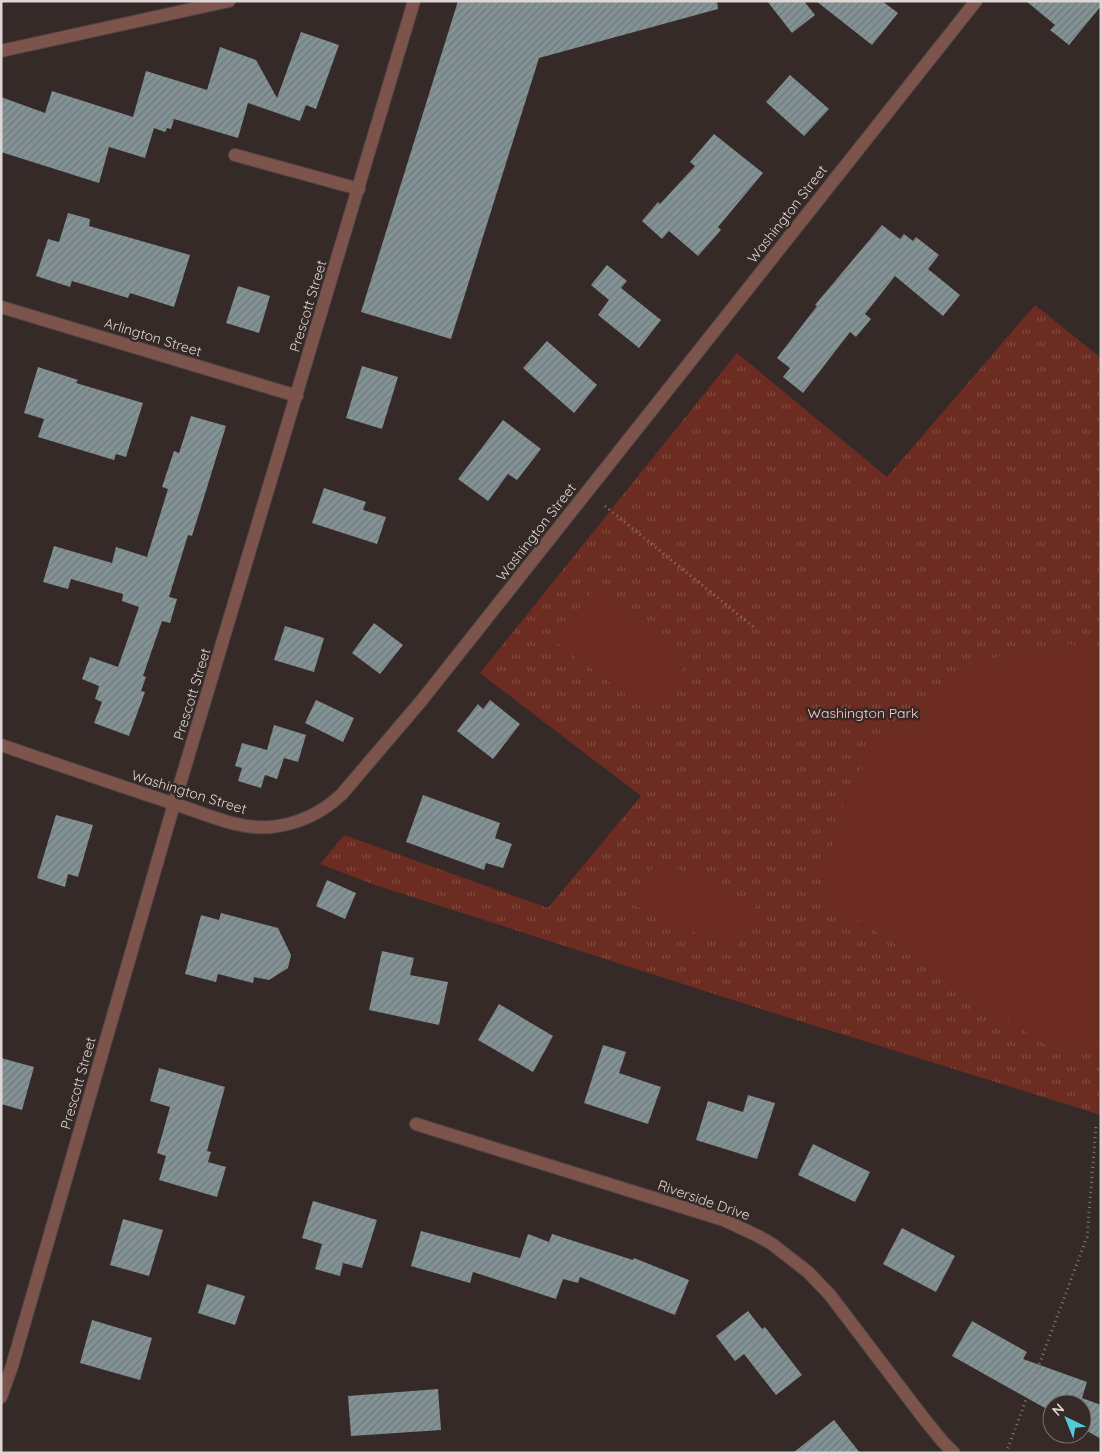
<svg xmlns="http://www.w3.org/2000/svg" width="1102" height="1454" viewBox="0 0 1102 1454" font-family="Quicksand,sans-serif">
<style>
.grass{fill:url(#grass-tufts)}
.pitch{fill:#6c2c21}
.building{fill:url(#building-hatch)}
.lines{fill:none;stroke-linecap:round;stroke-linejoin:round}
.minor-casing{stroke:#504643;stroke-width:14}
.path{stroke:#827976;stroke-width:3;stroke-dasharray:1 4;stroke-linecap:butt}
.minor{stroke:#7c544c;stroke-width:12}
.labels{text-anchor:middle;stroke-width:5;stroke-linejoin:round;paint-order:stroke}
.street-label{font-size:14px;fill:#ddd6d4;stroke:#352a27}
.park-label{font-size:14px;fill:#fecac0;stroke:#352a27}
</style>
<defs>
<pattern id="grass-tufts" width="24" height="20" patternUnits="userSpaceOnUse" patternTransform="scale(1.25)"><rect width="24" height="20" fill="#6c2c21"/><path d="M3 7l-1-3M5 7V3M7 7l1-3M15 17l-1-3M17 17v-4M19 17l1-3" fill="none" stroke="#814a40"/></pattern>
<pattern id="building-hatch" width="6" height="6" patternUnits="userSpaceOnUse" patternTransform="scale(1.25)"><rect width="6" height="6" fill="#839294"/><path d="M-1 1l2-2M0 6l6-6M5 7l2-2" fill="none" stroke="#70797b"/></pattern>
</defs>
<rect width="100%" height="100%" fill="#352a27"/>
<!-- grass -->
<path class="grass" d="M 1035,305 L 1101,358 L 1101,1115 L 758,1008 L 375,885 L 320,864 L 344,835 L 548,908 L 641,796 L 480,673 L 737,353 L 887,477 Z"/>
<!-- pitch -->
<g class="pitch">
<path d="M 598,584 L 692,656 L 649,712 L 554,641 Z"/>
<path d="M 1066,644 L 1101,646 L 1101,1045 L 1059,1054 L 822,895 C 828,865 833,834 843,806 C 870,734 932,674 1007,654 C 1026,649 1046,646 1066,644 Z"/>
<path d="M 656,859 L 757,905 L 735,951 L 635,905 Z"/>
</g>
<!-- building -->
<g class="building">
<path d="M 458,1 L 717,1 L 718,9 L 539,58 L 451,339 L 361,312 Z"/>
<path d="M 767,1 L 804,1 L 815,15 L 792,33 Z"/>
<path d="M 816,1 L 882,1 L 898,13 L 872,45 Z"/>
<path d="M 1026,1 L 1101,1 L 1101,6 L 1069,45 L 1050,30 L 1055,25 Z"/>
<path d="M 301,32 L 339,45 L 316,109 L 306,105 L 300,121 L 248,103 L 238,138 L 174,119 L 171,129 L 167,128 L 165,132 L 154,128 L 145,158 L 109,147 L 99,183 L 1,152 L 1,97 L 45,113 L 52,91 L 133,117 L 146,71 L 207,90 L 220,47 L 256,60 L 277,98 Z"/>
<path d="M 790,75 L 829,109 L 804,136 L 766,102 Z"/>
<path d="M 714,134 L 763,173 L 718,227 L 721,230 L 698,256 L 669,231 L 662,239 L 642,221 L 658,202 L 660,204 L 695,166 L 690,162 Z"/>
<path d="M 68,213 L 90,219 L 89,226 L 190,255 L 174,307 L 130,293 L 128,298 L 72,281 L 70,287 L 36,276 L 48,239 L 59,242 Z"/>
<path d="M 882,225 L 900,239 L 904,234 L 913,241 L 916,237 L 939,255 L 928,269 L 960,295 L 943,316 L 895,276 L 865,314 L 871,319 L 856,337 L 850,332 L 803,393 L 783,377 L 790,368 L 777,358 L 817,306 L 815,305 Z"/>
<path d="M 607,265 L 627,281 L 621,288 L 661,320 L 639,348 L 598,315 L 609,300 L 591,285 Z"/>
<path d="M 238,286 L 270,296 L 259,333 L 226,323 Z"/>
<path d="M 547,341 L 597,385 L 574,413 L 523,368 Z"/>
<path d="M 362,366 L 398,377 L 382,429 L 346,418 Z"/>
<path d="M 38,367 L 78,380 L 76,383 L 143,403 L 126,457 L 116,454 L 114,460 L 38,437 L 44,419 L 24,413 Z"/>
<path d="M 191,416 L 226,426 L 192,536 L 188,535 L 169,597 L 177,599 L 170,623 L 162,621 L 143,676 L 146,677 L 141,691 L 145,692 L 129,736 L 94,723 L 102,702 L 95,699 L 99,686 L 82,679 L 90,657 L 118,667 L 139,607 L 122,601 L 123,594 L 71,579 L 68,589 L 43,582 L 54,546 L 112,563 L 116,547 L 147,557 L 168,489 L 162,487 L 174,451 L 179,453 Z"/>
<path d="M 503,420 L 541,449 L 517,480 L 508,474 L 488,501 L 458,479 Z"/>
<path d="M 324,488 L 366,502 L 363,510 L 386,517 L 377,544 L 312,523 Z"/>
<path d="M 374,623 L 403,645 L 380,674 L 352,653 Z"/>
<path d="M 285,626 L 324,638 L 314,672 L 274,660 Z"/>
<path d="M 316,700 L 354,718 L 343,742 L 305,723 Z"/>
<path d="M 490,700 L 520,724 L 493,759 L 457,731 L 478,704 L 483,709 Z"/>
<path d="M 274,725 L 306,735 L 298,762 L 284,758 L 277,779 L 265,775 L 261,788 L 238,781 L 242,768 L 235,766 L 242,743 L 267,750 Z"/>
<path d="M 423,795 L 500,823 L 495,838 L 512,844 L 503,868 L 486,863 L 484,870 L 406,842 Z"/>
<path d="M 56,815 L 93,825 L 78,877 L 68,874 L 65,887 L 37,878 Z"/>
<path d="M 327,880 L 356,893 L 345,919 L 316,906 Z"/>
<path d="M 221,913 L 278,928 L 291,955 L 288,968 L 269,980 L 254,977 L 253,983 L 218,974 L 216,982 L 185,974 L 201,915 L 219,920 Z"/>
<path d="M 382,951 L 414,958 L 410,975 L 448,982 L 439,1025 L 369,1010 Z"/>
<path d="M 499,1004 L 553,1036 L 533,1072 L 478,1040 Z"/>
<path d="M 603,1045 L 626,1052 L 619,1073 L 661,1087 L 648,1124 L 584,1103 Z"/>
<path d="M 1,1058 L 34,1067 L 22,1110 L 1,1104 Z"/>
<path d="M 159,1068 L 225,1087 L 207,1151 L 211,1152 L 208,1162 L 226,1167 L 217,1197 L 159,1180 L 166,1156 L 157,1153 L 170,1107 L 150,1101 Z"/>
<path d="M 748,1095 L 775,1103 L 757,1159 L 696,1140 L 708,1101 L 743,1112 Z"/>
<path d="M 813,1144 L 870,1172 L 855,1202 L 798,1175 Z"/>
<path d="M 313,1201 L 377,1220 L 362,1268 L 343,1263 L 340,1276 L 315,1269 L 322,1244 L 302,1238 Z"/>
<path d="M 123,1219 L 163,1230 L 149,1276 L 110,1265 Z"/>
<path d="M 902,1228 L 955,1256 L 936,1292 L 883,1264 Z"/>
<path d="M 421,1231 L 520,1258 L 528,1234 L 549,1242 L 552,1234 L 633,1260 L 634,1258 L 689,1280 L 675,1315 L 580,1277 L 578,1283 L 563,1279 L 556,1299 L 473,1272 L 470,1283 L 411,1266 Z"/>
<path d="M 207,1284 L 245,1296 L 235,1325 L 198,1313 Z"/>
<path d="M 748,1311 L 762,1329 L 765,1327 L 802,1375 L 776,1395 L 744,1354 L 735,1361 L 716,1336 Z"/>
<path d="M 92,1320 L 152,1338 L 140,1380 L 80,1363 Z"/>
<path d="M 972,1321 L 1027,1352 L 1023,1359 L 1087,1382 L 1082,1398 L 1101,1405 L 1101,1439 L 1082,1428 L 1082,1404 L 1052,1404 L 1052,1412 L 952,1356 Z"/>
<path d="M 438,1389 L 441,1430 L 351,1436 L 348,1396 Z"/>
<path d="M 834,1420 L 860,1453 L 793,1453 Z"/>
</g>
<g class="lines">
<defs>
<g id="minor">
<path d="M 1,51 L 229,1"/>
<path d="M 235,155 L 359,189"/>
<path d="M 1,307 L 297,396"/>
<path d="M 1,745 C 59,765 117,785 175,804 C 206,814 238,830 271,827 C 299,824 322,813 342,794 L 422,700 L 976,1"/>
<path d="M 416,1124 L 724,1220 L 758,1236 L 772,1244 L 808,1272 L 830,1295 L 925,1420 L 943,1442 L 954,1453"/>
<path d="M 1,1397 L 12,1366 L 174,804 L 414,1"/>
</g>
</defs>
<!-- minor casing -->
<use href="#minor" class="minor-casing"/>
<!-- path -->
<g class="path">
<path d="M 605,506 L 756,629"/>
<path d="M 1006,1453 L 1087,1237 L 1096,1127 L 1101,1128"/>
</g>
<!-- minor -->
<use href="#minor" class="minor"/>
</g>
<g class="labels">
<!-- street labels -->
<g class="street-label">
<text transform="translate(787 214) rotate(-52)" y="5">Washington Street</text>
<text transform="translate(308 306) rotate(-73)" y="5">Prescott Street</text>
<text transform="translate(153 337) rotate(17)" y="5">Arlington Street</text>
<text transform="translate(536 532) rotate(-52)" y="5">Washington Street</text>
<text transform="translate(192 694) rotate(-73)" y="5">Prescott Street</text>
<text transform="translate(189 792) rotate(17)" y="5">Washington Street</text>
<text transform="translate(78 1083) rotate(-74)" y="5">Prescott Street</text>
<text transform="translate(704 1200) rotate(19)" y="5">Riverside Drive</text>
</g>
<!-- park labels -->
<g class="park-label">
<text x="863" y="718">Washington Park</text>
</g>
</g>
<!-- border -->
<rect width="1102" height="1454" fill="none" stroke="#ddd6d4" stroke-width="5"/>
<!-- north arrow -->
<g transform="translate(1067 1419) rotate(317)"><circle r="24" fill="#352a27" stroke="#786f6c"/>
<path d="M0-4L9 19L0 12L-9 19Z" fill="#52cbd7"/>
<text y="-8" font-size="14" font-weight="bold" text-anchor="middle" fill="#ddd6d4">N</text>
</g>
</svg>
